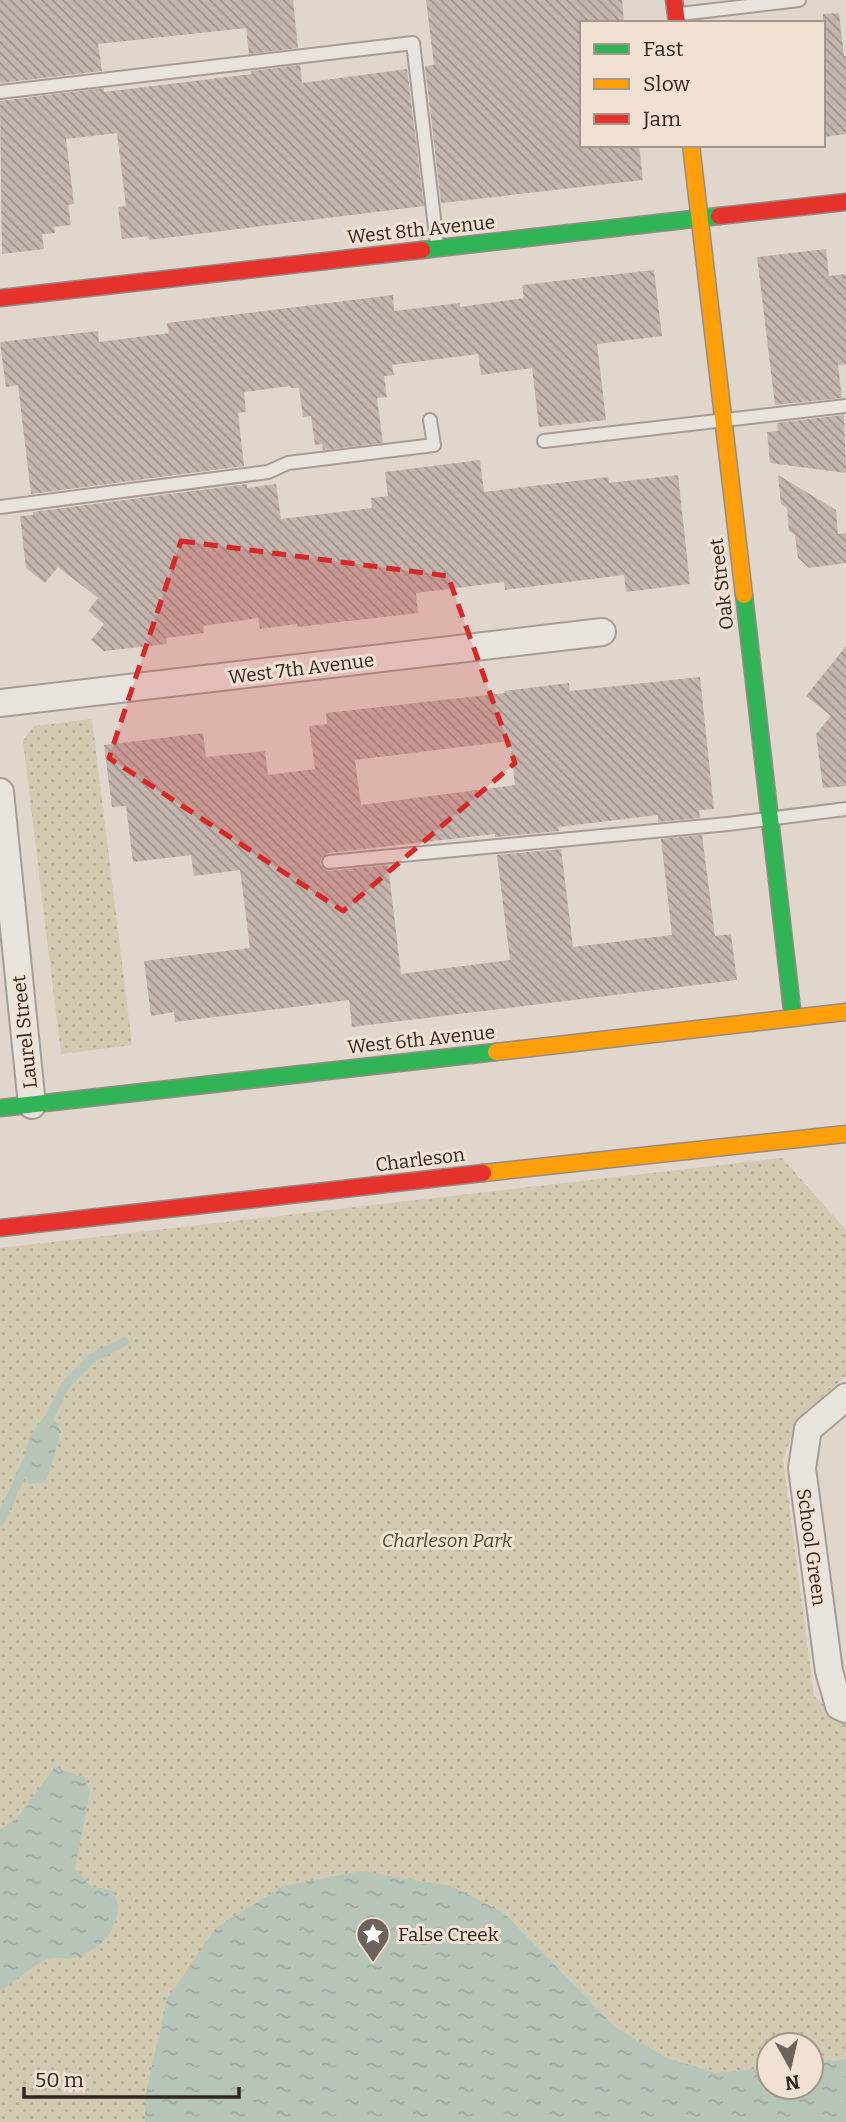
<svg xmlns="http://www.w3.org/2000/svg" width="846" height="2122" viewBox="0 0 846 2122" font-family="Bitter,serif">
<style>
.park{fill:url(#park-dots)}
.water{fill:url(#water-ripples)}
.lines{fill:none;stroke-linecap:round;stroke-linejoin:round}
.stream{stroke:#b7c4b8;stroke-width:9}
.building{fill:url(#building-back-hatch);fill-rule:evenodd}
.lane-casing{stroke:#a59c95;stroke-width:16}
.street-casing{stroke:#a59c95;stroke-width:30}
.fast-casing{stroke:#958b85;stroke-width:19}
.slow-casing{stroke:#958b85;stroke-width:19}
.jam-casing{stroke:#958b85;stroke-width:19}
.lane{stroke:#e8e3dd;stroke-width:12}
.street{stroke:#e8e3dd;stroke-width:26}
.fast{stroke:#30b455;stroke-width:16}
.slow{stroke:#ff9f0a;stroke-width:16}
.jam{stroke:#e5322d;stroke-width:16}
.marked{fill:#d62828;fill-opacity:0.2;stroke:#d62828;stroke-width:5;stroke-dasharray:14 9;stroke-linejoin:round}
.labels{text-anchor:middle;stroke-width:6;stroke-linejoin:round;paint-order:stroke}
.street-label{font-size:19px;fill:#32241f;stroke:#f1e1d2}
.park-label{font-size:19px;font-style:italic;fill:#4c4c28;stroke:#f1e1d2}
.poi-label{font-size:19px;fill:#32241f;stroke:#f1e1d2;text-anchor:start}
</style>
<defs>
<pattern id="park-dots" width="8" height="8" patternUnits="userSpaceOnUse" patternTransform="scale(1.75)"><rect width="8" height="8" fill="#d1cab0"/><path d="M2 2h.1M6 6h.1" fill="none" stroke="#b4ad97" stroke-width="1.8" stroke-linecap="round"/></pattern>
<pattern id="water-ripples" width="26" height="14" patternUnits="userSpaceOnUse" patternTransform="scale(1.75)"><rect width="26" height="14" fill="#b7c4b8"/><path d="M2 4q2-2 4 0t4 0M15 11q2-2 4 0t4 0" fill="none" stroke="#9ea89e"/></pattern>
<pattern id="building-back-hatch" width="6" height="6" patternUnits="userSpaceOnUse" patternTransform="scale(1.75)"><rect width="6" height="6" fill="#c3b4ad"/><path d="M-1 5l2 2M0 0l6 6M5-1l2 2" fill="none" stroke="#9f928c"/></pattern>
</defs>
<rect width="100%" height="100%" fill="#e0d6cc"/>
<!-- park -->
<g class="park">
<path d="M 92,719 L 132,1045 L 61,1054 L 23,741 L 34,726 Z"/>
<path d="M 782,1158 L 846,1230 L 846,1376 L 799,1417 L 783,1459 L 814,1696 L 828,1709 L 846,1717 L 846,2059 L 811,2063 L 811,2045 L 769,2045 L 769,2067 L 716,2073 L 667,2058 L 615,2027 L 504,1913 L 167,2000 L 146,2097 L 145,2122 L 0,2122 L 0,1248 Z"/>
</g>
<!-- water -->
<g class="water">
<path d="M 45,1417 L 59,1424 L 59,1439 L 46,1482 L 29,1484 C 17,1464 28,1432 45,1417 Z"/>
<path d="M 55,1767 L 85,1778 L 90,1792 L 75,1869 L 91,1886 L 113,1891 C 128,1919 105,1948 77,1957 C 67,1960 55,1956 45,1960 C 32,1965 13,1983 0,1991 L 0,1830 L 17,1818 Z"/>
<path d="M 361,1871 L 451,1886 L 504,1913 L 615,2027 L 667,2058 L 716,2073 L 769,2067 L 769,2087 L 811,2087 L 811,2063 L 846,2059 L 846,2122 L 145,2122 L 145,2097 L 167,1999 L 215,1929 L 283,1886 Z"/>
</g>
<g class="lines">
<!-- stream -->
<g class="stream">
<path d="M 45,1427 L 65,1386 L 92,1358 L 124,1342"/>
<path d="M 0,1521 L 29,1458"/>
</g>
</g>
<!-- building -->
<g class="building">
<path d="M 0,0 L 293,0 L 298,48 L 249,54 L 246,28 L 98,44 L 102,71 L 0,83 Z"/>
<path d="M 426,0 L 622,0 L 624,23 L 582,23 L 582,145 L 639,145 L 643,180 L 441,203 L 425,66 L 434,65 Z"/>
<path d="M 839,13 L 844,56 L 846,56 L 846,134 L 823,137 L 823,14 Z"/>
<path d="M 300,65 L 302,83 L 407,69 L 424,206 L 149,240 L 148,236 L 122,239 L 118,207 L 126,206 L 117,133 L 66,139 L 74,204 L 68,205 L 71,225 L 54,227 L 55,233 L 42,234 L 44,249 L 2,254 L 0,101 L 104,88 L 104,92 L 252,74 L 251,71 Z"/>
<path d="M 826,249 L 829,276 L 846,274 L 846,364 L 838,365 L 842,398 L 775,405 L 757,257 Z"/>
<path d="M 654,270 L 662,336 L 597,344 L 606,420 L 539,427 L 532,368 L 481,375 L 478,354 L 392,365 L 394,375 L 384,376 L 387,397 L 377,398 L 383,443 L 323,450 L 322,444 L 315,445 L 311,416 L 303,417 L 299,388 L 290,388 L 290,386 L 244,392 L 246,412 L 238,413 L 244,466 L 31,494 L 18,385 L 6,387 L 0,342 L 98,331 L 99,342 L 169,333 L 167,323 L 393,295 L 394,311 L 460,303 L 460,307 L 524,298 L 522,285 Z"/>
<path d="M 844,415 L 846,473 L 770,463 L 767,432 L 778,431 L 777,423 Z"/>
<path d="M 480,460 L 484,492 L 608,477 L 609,483 L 678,475 L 690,584 L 626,592 L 624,575 L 505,590 L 504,582 L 416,593 L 418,613 L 297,627 L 297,624 L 260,629 L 258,618 L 203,626 L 204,633 L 166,638 L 167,644 L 104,651 L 91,640 L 104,624 L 88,611 L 98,598 L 58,567 L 45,583 L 26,568 L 20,516 L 33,515 L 33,512 L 247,484 L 247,488 L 276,484 L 281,519 L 372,508 L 371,498 L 388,496 L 385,472 Z"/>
<path d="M 778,475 L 836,510 L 838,534 L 846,533 L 846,563 L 809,568 L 798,558 L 795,535 L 789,531 L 787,508 L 781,504 Z"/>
<path d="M 846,646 L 846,786 L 823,788 L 816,734 L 831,716 L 806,696 Z"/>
<path d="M 700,677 L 714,809 L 699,810 L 700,818 L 658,822 L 658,815 L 558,827 L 559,831 L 495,837 L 495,834 L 328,853 L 321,858 L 320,864 L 325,870 L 330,871 L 388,865 L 401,974 L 510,960 L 497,855 L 561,849 L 573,947 L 672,935 L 661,839 L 702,835 L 715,936 L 731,934 L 737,980 L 352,1027 L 349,1000 L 175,1022 L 174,1012 L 151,1016 L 144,961 L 250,948 L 240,870 L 194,876 L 191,855 L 133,862 L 126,806 L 112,807 L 104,745 L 203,733 L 206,757 L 265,751 L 268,775 L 315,769 L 309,726 L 327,724 L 326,713 L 505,693 L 504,691 L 569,683 L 570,691 ZM 510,741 L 515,785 L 361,805 L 355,760 Z"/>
</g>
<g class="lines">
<defs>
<g id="lane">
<path d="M 680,14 L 799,0"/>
<path d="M 0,92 L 413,43 L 437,244"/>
<path d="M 544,441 L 846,406"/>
<path d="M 0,507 L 268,472 L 288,463 L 434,445 L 430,420"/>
<path d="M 329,862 L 728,824 L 846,809"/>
</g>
<g id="street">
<path d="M 0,703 L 602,632"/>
<path d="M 0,792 L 32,1105"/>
<path d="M 846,1397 L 808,1429 L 802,1468 L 829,1671 L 839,1706 L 846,1709"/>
</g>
<g id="fast">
<path d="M 422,250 L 719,216"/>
<path d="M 744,595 L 793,1018"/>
<path d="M 0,1108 L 496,1052"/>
</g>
<g id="slow">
<path d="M 691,145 L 744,595"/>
<path d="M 496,1052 L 846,1012"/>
<path d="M 483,1173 L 846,1134"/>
</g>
<g id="jam">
<path d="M 674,0 L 677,23"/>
<path d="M 719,216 L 846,202"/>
<path d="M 0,298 L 422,250"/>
<path d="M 0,1228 L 483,1173"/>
</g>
</defs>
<!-- lane casing -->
<use href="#lane" class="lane-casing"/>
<!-- street casing -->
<use href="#street" class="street-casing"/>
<!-- fast casing -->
<use href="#fast" class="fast-casing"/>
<!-- slow casing -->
<use href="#slow" class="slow-casing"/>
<!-- jam casing -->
<use href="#jam" class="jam-casing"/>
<!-- lane -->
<use href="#lane" class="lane"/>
<!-- street -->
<use href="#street" class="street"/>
<!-- fast -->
<use href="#fast" class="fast"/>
<!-- slow -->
<use href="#slow" class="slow"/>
<!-- jam -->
<use href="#jam" class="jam"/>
</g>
<!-- marked area -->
<path class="marked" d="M 181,541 L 448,576 L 515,763 L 343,911 L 109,758 Z"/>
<!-- icons -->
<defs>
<symbol id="sight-pin" viewBox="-11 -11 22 30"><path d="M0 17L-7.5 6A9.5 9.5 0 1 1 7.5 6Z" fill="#6f625c" stroke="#f1e1d2"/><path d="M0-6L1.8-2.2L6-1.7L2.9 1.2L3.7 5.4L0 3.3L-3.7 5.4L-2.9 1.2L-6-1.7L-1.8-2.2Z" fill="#fff"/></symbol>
</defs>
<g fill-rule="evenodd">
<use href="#sight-pin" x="354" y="1915" width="38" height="52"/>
</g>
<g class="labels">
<!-- street labels -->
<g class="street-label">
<text transform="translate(421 229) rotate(-6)" y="7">West 8th Avenue</text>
<text transform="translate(721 584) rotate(-97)" y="7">Oak Street</text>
<text transform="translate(301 668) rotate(-7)" y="7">West 7th Avenue</text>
<text transform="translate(24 1032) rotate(-96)" y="7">Laurel Street</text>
<text transform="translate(421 1039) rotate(-6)" y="7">West 6th Avenue</text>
<text transform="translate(420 1159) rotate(-7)" y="7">Charleson</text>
<text transform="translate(812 1547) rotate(82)" y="7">School Green</text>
</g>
<!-- park labels -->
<g class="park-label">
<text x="447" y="1547">Charleson Park</text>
</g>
<!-- poi labels -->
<g class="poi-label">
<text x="398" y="1941">False Creek</text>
</g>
</g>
<!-- legend -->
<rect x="580" y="21" width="245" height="126" fill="#f1e1d2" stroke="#a5958a" stroke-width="2"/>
<rect x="594" y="44" width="35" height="10" fill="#30b455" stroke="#a5958a" stroke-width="2"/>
<text x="643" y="56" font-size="21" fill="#32241f">Fast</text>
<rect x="594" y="79" width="35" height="10" fill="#ff9f0a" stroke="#a5958a" stroke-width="2"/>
<text x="643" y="91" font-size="21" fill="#32241f">Slow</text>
<rect x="594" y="114" width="35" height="10" fill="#e5322d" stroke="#a5958a" stroke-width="2"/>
<text x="643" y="126" font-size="21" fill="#32241f">Jam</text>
<!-- north arrow -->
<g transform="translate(790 2066) rotate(172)"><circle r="33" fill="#f1e1d2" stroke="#a5958a" stroke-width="2"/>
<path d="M0-5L12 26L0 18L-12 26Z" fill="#6f625c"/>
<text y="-10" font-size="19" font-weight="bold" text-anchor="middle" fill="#32241f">N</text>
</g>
<!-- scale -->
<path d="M24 2087v10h215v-10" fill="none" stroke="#32241f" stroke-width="3.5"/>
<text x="35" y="2087" font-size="21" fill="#32241f" stroke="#f1e1d2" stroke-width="5" paint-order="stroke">50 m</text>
</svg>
